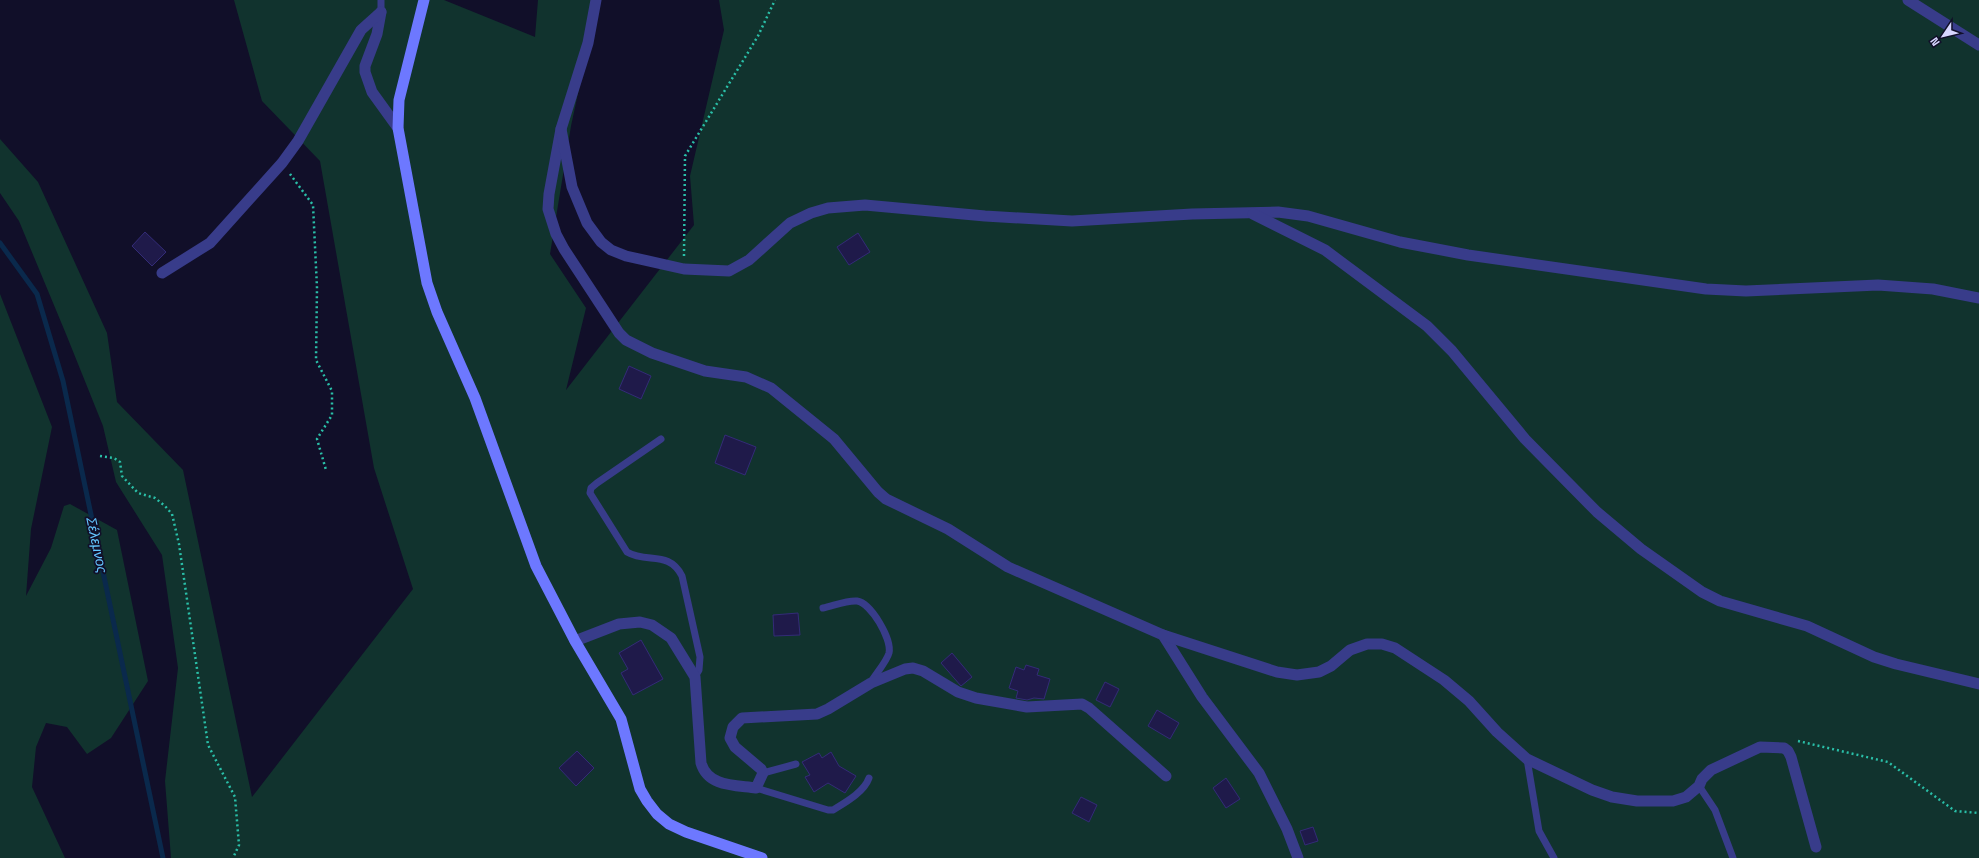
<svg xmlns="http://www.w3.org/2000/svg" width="1979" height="858" viewBox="0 0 1979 858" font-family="'Space Grotesk',sans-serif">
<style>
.green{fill:#11332e}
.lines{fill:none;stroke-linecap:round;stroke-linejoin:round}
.stream{stroke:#0a294c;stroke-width:5}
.building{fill:#1f1a4a;stroke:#332b77}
.path{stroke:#2abfa8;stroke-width:2.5;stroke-dasharray:2 3;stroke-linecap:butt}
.service{stroke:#383c8a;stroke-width:7}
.minor{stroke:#383c8a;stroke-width:11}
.secondary{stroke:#6d78ff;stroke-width:11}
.labels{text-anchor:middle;stroke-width:3.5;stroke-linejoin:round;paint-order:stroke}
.water-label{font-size:14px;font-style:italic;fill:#64c6ff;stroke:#110f29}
</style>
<rect width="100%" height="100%" fill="#110f29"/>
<!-- green -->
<g class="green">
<path d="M 234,0 L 444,0 L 535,37 L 538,0 L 598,0 L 571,126 L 550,254 L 586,308 L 566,390 L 694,225 L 690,176 L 724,30 L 719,0 L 1979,0 L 1979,858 L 171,858 L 165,781 L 178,668 L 162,555 L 116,482 L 103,426 L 66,334 L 19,221 L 0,193 L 0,139 L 38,182 L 107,333 L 117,402 L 183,470 L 252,797 L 413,589 L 374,468 L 320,161 L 262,101 Z"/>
<path d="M 0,294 L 52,427 L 31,529 L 26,596 L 51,548 L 64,506 L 70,504 L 117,530 L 148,681 L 111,738 L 87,754 L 67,727 L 46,723 L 36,747 L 32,787 L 65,858 L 0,858 Z"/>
</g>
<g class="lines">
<!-- stream -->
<path class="stream" d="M 0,243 L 37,294 L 63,381 L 163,858"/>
</g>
<!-- building -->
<g class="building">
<path d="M 145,232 L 166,252 L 152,266 L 132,246 Z"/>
<path d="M 858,233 L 870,252 L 849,265 L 837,247 Z"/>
<path d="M 629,366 L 651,376 L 641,399 L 619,389 Z"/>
<path d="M 725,435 L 756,447 L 745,475 L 715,463 Z"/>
<path d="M 798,613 L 800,635 L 774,636 L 773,615 Z"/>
<path d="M 641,640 L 663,679 L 633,695 L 621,673 L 628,669 L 619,653 Z"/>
<path d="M 952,653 L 972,677 L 961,686 L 941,663 Z"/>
<path d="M 1026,665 L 1039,669 L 1037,675 L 1050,679 L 1044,699 L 1034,698 L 1027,700 L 1016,698 L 1018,691 L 1009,688 L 1016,667 L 1024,670 Z"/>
<path d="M 1105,682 L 1119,689 L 1110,707 L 1096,700 Z"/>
<path d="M 1157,710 L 1179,723 L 1170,739 L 1148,726 Z"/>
<path d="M 577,751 L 594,768 L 576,786 L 559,768 Z"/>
<path d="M 831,752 L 839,766 L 856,776 L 845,793 L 828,783 L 814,792 L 805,777 L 810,775 L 802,762 L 819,753 L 822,758 Z"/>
<path d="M 1226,778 L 1240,799 L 1226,808 L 1213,788 Z"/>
<path d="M 1081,797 L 1097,805 L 1089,822 L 1072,813 Z"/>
<path d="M 1313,827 L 1318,841 L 1305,845 L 1300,831 Z"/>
</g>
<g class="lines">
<!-- path -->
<g class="path">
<path d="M 290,174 L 313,205 L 317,288 L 316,360 L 332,391 L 332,415 L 317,439 L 326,470"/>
<path d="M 684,256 L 685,156 L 758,36 L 775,0"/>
<path d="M 100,456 L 114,458 L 120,462 L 122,476 L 138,493 L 155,498 L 165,506 L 172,514 L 179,544 L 208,745 L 235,797 L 239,845 L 233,858"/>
<path d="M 1798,741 L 1888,762 L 1955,811 L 1979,813"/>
</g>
<!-- service -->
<g class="service">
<path d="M 381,0 L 381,12"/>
<path d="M 661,439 L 597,483 L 591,488 L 590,493 L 627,552 C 647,564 669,550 682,576 L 700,657 L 699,670 L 695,677"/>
<path d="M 823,608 C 833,606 847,600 857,601 C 871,603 892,639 889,653 C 887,661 875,675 871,682"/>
<path d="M 1527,759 L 1539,831 L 1554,858"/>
<path d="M 763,773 L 796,764"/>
<path d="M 1699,786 L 1715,810 L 1733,858"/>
<path d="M 756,788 L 828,810 L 833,810 C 846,802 864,792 869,778"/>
</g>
<!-- minor -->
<g class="minor">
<path d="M 596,0 L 588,43 L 561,129 L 549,194 L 548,209 L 556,234 L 564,249 L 619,333 L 626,340 L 652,353 L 705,371 L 746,377 L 771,388 L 834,439 L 878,492 L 886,499 L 948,529 L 1008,567 L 1163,635 L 1202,697 L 1259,773 L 1287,829 L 1298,858"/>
<path d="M 1908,0 L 1979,45"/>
<path d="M 381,12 L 377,34 L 365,66 L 365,72 L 372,92 L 398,128"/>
<path d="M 561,129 L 572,187 L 587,223 L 601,242 L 611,250 L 626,256 L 684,269 L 729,271 L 749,260 L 790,223 L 811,213 L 828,208 L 865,205 L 985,216 L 1072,221 L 1192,214 L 1278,212 L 1308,216 L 1400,242 L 1468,255 L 1706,289 L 1746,291 L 1878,285 L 1933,289 L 1979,298"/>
<path d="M 1253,214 L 1325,250 L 1427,326 L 1452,351 L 1525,439 L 1597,512 L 1641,549 L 1702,592 L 1720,601 L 1807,626 L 1874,657 L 1896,664 L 1979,684"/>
<path d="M 162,273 L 210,243 L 282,163 L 298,141 L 361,30 L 381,12"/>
<path d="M 1163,635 L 1277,672 L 1297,675 L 1319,672 L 1331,666 L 1350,650 L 1367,644 L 1382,644 L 1395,648 L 1444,680 L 1469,701 L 1497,732 L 1527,759 L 1592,790 L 1612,797 L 1637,801 L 1673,801 L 1686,797 L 1699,786 L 1702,779 L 1711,770 L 1760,747 L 1784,748 L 1788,751 L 1791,757 L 1816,847"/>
<path d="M 575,641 L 619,624 L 640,622 L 652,625 L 671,638 L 695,677 L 701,763 C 708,787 735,785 756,788 L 763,773 L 761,769 L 735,747 L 730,738 L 733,727 L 742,718 L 817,714 L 828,709 L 871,683 L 905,669 L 913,668 L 923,671 L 958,692 L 976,698 L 1027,707 L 1082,704 L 1089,708 L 1166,776"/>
</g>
<!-- secondary -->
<path class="secondary" d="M 424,0 L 399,100 L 398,128 L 427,283 L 437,312 L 475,398 L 536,566 L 575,641 L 621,719 L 640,789 L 647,801 L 657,814 L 669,824 L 686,832 L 762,858"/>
</g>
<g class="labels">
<!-- water labels -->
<g class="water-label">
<text transform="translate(97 545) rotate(78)" y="5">Σέλεμνος</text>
</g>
</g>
<!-- north arrow -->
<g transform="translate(1943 36) rotate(235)" stroke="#110f29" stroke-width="3" paint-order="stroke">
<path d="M0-3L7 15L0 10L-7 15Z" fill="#d7d6ff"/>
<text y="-6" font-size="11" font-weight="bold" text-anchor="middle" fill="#d7d6ff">N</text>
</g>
</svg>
